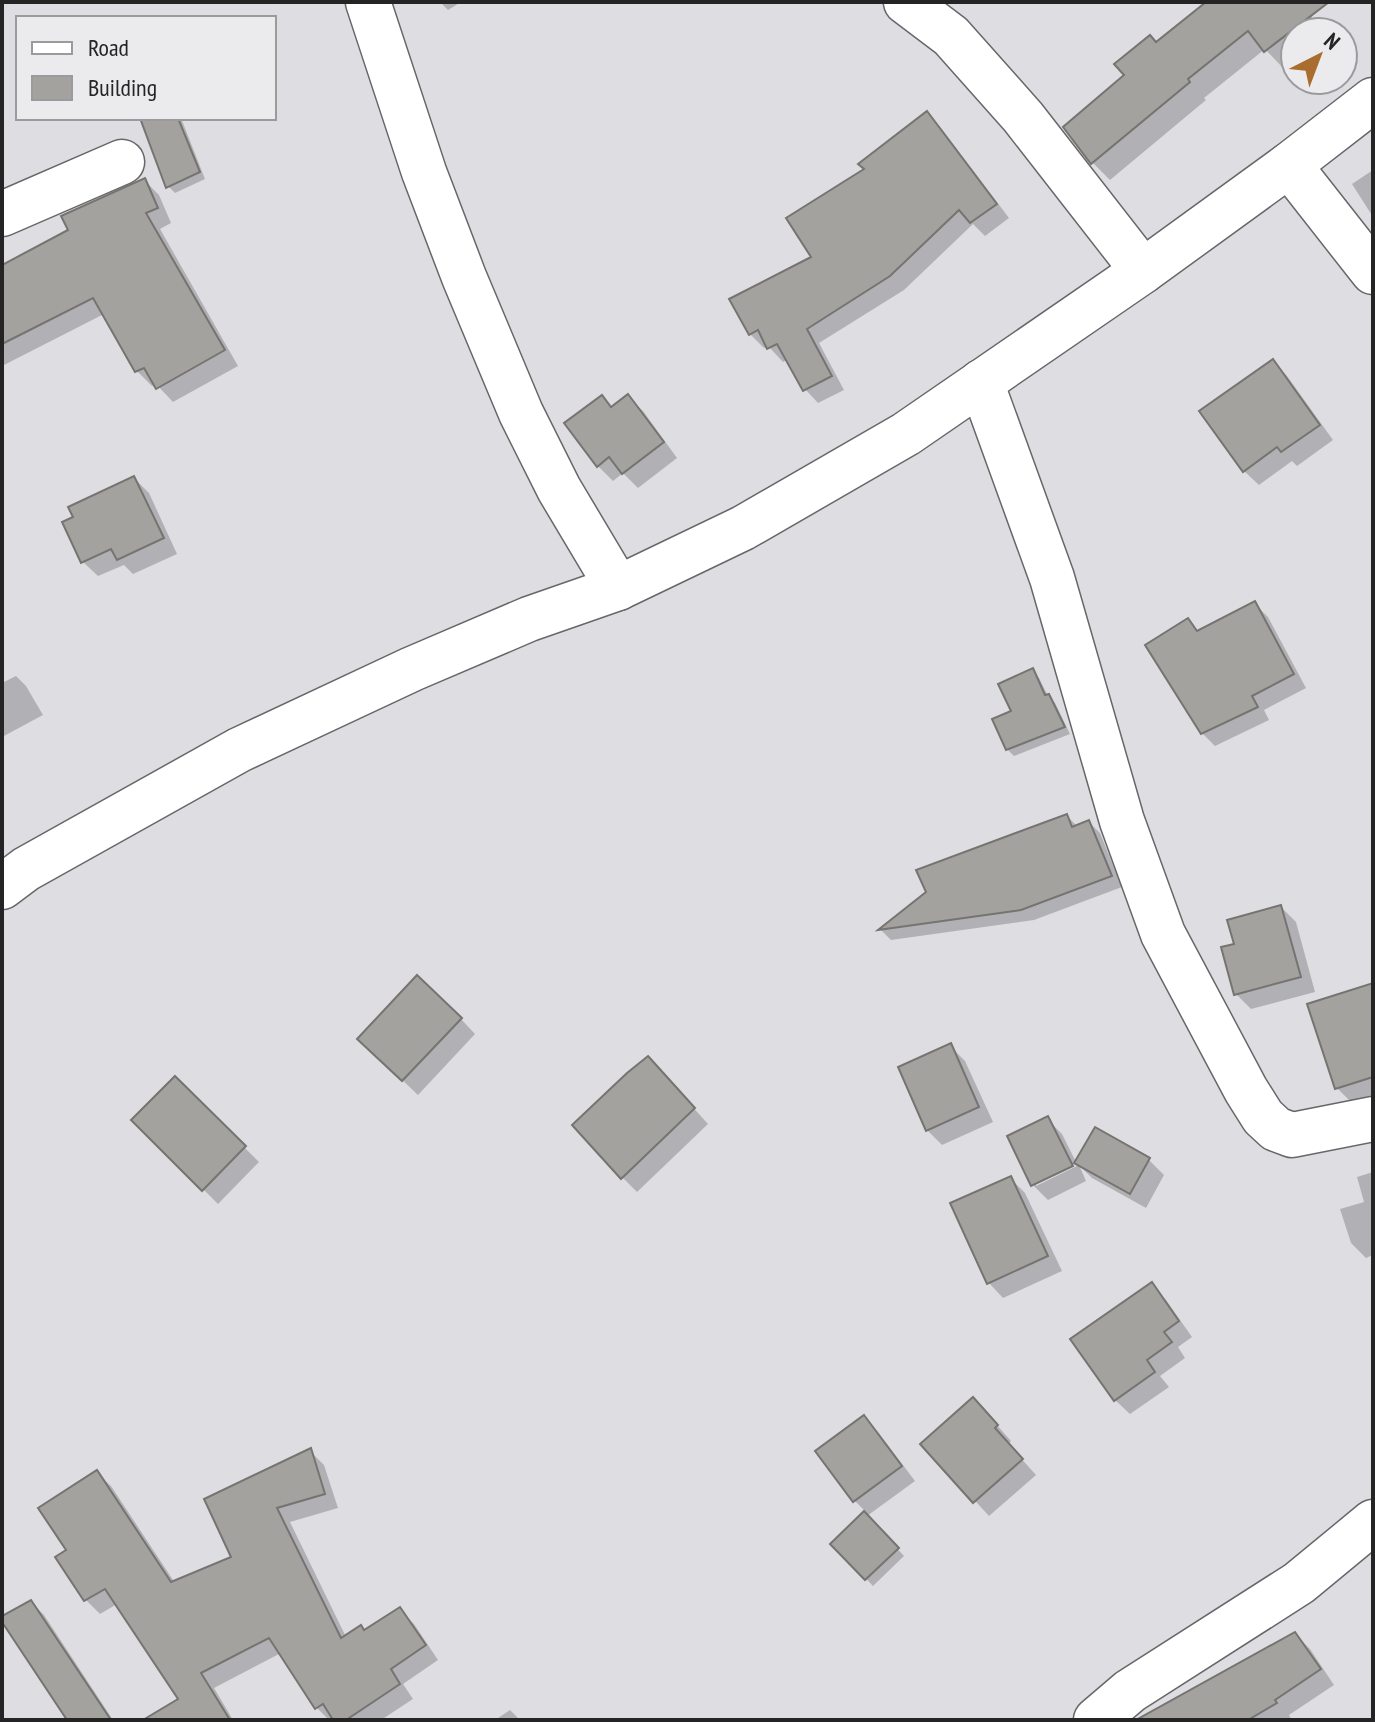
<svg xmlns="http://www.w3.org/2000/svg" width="1375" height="1722" viewBox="0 0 1375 1722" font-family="'PT Sans Narrow',sans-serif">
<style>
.shadow{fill:#0003}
.building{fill:#a4a29f;stroke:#767471;stroke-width:2}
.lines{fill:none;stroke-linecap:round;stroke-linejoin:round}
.minor-casing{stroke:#67676a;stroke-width:47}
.tertiary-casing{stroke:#67676a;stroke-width:47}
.minor{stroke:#fff;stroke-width:44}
.tertiary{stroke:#fff;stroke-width:44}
</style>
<rect width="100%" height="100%" fill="#dedde1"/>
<!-- shadow -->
<g class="shadow">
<path d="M 440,2 L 461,2 L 448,10 Z"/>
<path d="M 1209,2 L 1314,2 L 1305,8 L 1323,32 L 1295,32 L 1295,59 L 1283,68 L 1265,49 L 1204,98 L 1206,100 L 1110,180 L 1093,163 L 1065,127 L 1126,76 L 1156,44 Z"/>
<path d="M 927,114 L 941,128 L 1009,218 L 985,236 L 973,224 L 904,290 L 819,343 L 844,390 L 818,403 L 805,389 L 788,359 L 783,362 L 768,346 L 764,348 L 750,334 L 814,258 L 867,169 Z"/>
<path d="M 142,118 L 181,118 L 205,179 L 175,193 L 168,186 Z"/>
<path d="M 1373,170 L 1373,217 L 1352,184 Z"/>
<path d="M 144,180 L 159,195 L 171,223 L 160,229 L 238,366 L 173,402 L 156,384 L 152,386 L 137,371 L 104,314 L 2,366 L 2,267 L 70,231 Z"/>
<path d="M 1272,361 L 1287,376 L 1333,440 L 1297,466 L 1292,461 L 1259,485 L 1244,471 Z"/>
<path d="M 628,397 L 643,411 L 677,458 L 638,488 L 623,473 L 613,481 L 598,466 L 612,409 Z"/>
<path d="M 134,478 L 149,493 L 177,554 L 133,574 L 124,565 L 98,576 L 83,562 Z"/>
<path d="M 1254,603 L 1268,617 L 1306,688 L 1264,710 L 1269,720 L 1215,746 L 1202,733 L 1188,621 L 1199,632 Z"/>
<path d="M 1032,671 L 1039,678 L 1048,696 L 1055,703 L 1070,734 L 1014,756 L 1007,749 L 1014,712 Z"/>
<path d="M 16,676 L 26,686 L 43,715 L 2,737 L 2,683 Z"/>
<path d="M 1067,816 L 1078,827 L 1089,822 L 1100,833 L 1122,887 L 1034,920 L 891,940 L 881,930 L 928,893 Z"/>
<path d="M 1281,907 L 1296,922 L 1315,992 L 1251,1009 L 1236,994 L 1236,946 Z"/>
<path d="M 1373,985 L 1373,1096 L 1352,1103 L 1337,1088 Z"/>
<path d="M 461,1019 L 475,1034 L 418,1095 L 375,1054 Z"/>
<path d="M 950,1046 L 965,1061 L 993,1122 L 942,1145 L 927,1130 Z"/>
<path d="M 662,1073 L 708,1124 L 637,1192 L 622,1177 Z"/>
<path d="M 175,1079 L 259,1162 L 218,1204 L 134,1120 Z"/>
<path d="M 1047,1119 L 1062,1134 L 1076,1162 L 1036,1182 L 1036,1186 L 1083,1163 L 1096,1129 L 1149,1160 L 1164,1175 L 1146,1208 L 1092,1178 L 1079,1165 L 1086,1181 L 1048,1200 L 1033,1185 Z"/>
<path d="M 1373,1172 L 1373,1255 L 1366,1258 L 1351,1243 L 1340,1209 L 1364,1202 L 1357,1177 Z"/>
<path d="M 1010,1178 L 1025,1193 L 1062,1271 L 1003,1298 L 989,1283 Z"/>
<path d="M 1151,1285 L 1166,1300 L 1192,1337 L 1178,1347 L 1185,1358 L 1160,1376 L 1169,1387 L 1130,1414 L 1115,1400 Z"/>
<path d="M 988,1415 L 1011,1441 L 1008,1444 L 1036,1475 L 989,1516 L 923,1444 Z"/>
<path d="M 863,1418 L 878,1432 L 915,1481 L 867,1516 L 904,1556 L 873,1586 L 833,1544 L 866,1512 L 854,1500 Z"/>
<path d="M 310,1451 L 324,1465 L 338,1508 L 290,1522 L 346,1637 L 365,1632 L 399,1610 L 414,1624 L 438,1660 L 403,1684 L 413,1699 L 381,1720 L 329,1720 L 317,1708 L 281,1653 L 214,1688 L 233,1720 L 158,1720 L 181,1699 L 117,1604 L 100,1614 L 86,1600 L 69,1551 L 96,1472 L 111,1486 L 175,1583 L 234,1558 Z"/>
<path d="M 31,1602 L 44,1615 L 113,1720 L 70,1720 L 2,1618 Z"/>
<path d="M 1295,1634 L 1310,1649 L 1334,1685 L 1289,1715 L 1291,1719 L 1143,1720 Z"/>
<path d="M 510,1710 L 520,1720 L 495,1720 Z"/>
</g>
<!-- building -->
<g class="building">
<path d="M 1206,2 L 1329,2 L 1264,52 L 1248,31 L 1188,79 L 1190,82 L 1091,164 L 1063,127 L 1124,75 L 1114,64 L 1150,35 L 1156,42 Z"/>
<path d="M 927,111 L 997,204 L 970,223 L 959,210 L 890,276 L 807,329 L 832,376 L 803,391 L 777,344 L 767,349 L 758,330 L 749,335 L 729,299 L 811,257 L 786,218 L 864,169 L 858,164 Z"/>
<path d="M 140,118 L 178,118 L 200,172 L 166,188 Z"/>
<path d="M 145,178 L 158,208 L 146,213 L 225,350 L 156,389 L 144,368 L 135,372 L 93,298 L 2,344 L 2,265 L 68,230 L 61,216 Z"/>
<path d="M 1273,359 L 1320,425 L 1281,452 L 1277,447 L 1243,472 L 1199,411 Z"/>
<path d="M 628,394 L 664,442 L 622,474 L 609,457 L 597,467 L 564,423 L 602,395 L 611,407 Z"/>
<path d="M 134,476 L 164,538 L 117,560 L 111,549 L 81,563 L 62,522 L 73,517 L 68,507 Z"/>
<path d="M 1255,601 L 1294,674 L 1252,696 L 1258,707 L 1201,734 L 1145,645 L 1188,618 L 1197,631 Z"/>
<path d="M 1033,668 L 1045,695 L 1049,694 L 1065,727 L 1006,750 L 992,719 L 1011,711 L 998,684 Z"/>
<path d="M 1067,814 L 1072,827 L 1089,820 L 1112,876 L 1021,910 L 878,930 L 926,892 L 916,870 Z"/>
<path d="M 1281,905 L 1301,977 L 1234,995 L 1221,947 L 1234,944 L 1227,920 Z"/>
<path d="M 417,975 L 462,1018 L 402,1081 L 357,1039 Z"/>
<path d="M 1373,983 L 1373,1077 L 1335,1089 L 1307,1004 Z"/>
<path d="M 951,1043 L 979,1107 L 926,1131 L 898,1067 Z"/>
<path d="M 648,1056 L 695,1108 L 621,1179 L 572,1125 L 627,1073 Z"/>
<path d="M 175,1076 L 246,1146 L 202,1191 L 131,1120 Z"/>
<path d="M 1048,1116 L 1073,1166 L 1031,1186 L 1007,1136 Z"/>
<path d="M 1095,1127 L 1150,1158 L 1130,1194 L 1074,1163 Z"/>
<path d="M 1011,1176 L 1048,1256 L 987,1284 L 950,1203 Z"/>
<path d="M 1152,1282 L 1179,1321 L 1164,1332 L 1172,1342 L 1147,1360 L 1155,1372 L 1114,1401 L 1070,1339 Z"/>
<path d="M 973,1397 L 998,1425 L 995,1428 L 1023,1459 L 973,1503 L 920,1444 Z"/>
<path d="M 864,1415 L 902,1466 L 853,1502 L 815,1451 Z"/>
<path d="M 311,1448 L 325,1494 L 277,1508 L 341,1638 L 361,1625 L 364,1630 L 400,1607 L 426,1645 L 391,1669 L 400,1684 L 346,1720 L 333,1720 L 323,1704 L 315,1709 L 269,1638 L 201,1673 L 230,1720 L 143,1720 L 178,1699 L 105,1589 L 84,1601 L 55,1557 L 66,1550 L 38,1508 L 97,1470 L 171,1582 L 231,1557 L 204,1499 Z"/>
<path d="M 864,1511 L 899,1548 L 865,1580 L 830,1544 Z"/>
<path d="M 31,1600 L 111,1720 L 67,1720 L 2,1622 L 2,1616 Z"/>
<path d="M 1295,1632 L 1321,1669 L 1275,1700 L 1277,1703 L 1248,1720 L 1136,1720 Z"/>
</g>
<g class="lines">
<defs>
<g id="minor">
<path d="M 368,2 L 424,172 L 464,277 L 521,413 L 559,489 L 618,588"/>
<path d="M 906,2 L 951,36 L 1023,117 L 1143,271"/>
<path d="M 1289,165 L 1373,272"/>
<path d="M 2,214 L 122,162"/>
<path d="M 981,382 L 1052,578 L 1122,821 L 1163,934 L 1246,1090 L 1263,1117 L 1276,1129 L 1292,1135 L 1373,1119"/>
<path d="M 1096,1720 L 1130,1691 L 1299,1583 L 1373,1522"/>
</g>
<path id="tertiary" d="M 2,887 L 26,869 L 239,750 L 412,669 L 529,619 L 618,588 L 743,528 L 906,434 L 1143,271 L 1289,165 L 1373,100"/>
</defs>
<!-- minor casing -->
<use href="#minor" class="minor-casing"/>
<!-- tertiary casing -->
<use href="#tertiary" class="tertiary-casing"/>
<!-- minor -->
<use href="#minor" class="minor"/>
<!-- tertiary -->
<use href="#tertiary" class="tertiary"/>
</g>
<!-- border -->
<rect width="1375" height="1722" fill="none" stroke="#242425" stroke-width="8"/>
<!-- legend -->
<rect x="16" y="16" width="260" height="104" fill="#ebebee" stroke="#9b9b9e" stroke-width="2"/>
<rect x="32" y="42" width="40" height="12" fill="#ffffff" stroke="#9b9b9e" stroke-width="2"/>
<text x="88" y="56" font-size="24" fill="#242425">Road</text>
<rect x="32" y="76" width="40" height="24" fill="#a4a29f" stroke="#9b9b9e" stroke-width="2"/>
<text x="88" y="96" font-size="24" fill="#242425">Building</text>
<!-- north arrow -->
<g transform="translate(1319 56) rotate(42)"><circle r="38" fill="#ebebee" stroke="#9b9b9e" stroke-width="2"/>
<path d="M0-6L14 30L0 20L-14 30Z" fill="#a96d30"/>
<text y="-12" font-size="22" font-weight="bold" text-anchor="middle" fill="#242425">N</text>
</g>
</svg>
